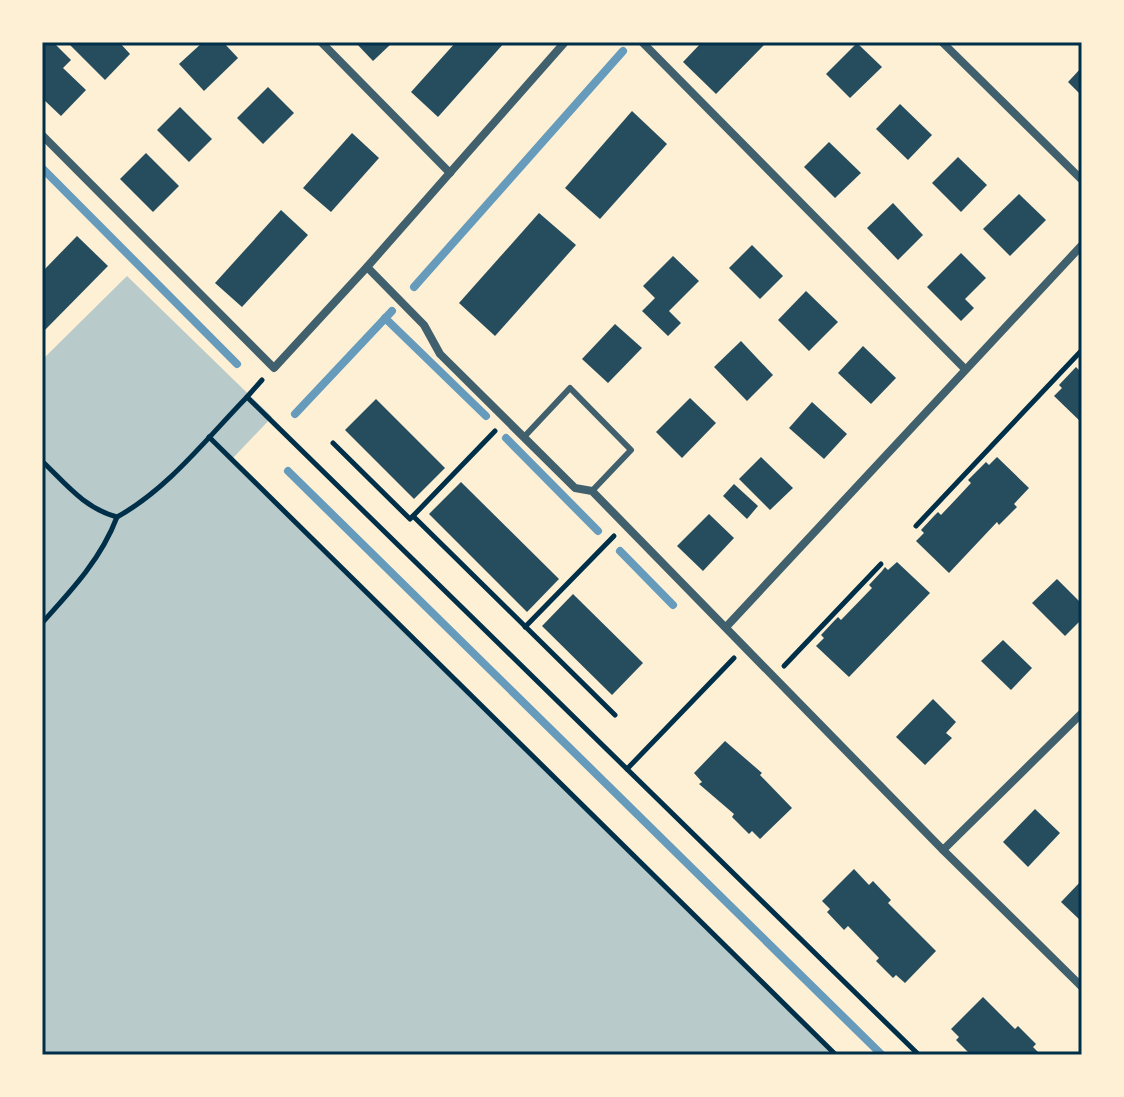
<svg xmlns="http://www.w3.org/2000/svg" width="1124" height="1097" viewBox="0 0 1124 1097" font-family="Figtree,sans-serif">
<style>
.green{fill:#b9caca}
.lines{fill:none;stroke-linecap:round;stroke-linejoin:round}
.stream{stroke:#669bbc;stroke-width:8}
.building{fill:#264d5e}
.path{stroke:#003049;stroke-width:5}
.service{stroke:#3f606c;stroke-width:6}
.minor{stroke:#3f606c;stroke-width:8}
.neatline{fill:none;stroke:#003049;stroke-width:3}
</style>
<rect width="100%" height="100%" fill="#fdf0d5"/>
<!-- green -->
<path class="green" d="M 127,276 L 272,417 L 232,459 L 836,1055 L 42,1055 L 42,360 Z"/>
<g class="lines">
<!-- stream -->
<g class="stream">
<path d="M 42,168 L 237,364"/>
<path d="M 414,287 L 623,51"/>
<path d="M 385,318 L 486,416"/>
<path d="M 295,414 L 392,311"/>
<path d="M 506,438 L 598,531"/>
<path d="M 288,471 L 882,1055"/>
<path d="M 620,551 L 673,605"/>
</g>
</g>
<!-- building -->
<g class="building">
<path d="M 48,42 L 53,42 L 71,60 L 63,68 L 86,90 L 61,116 L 42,98 L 42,47 Z"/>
<path d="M 71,42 L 119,42 L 130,54 L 105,80 L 69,44 Z"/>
<path d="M 203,42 L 223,42 L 238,58 L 204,91 L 179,64 Z"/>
<path d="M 355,42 L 388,42 L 391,44 L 373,61 Z"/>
<path d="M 456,42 L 505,42 L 438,117 L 411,92 Z"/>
<path d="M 702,42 L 767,42 L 716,94 L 683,62 Z"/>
<path d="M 857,43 L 882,67 L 850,98 L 826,74 Z"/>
<path d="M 1082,67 L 1082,96 L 1068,82 Z"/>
<path d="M 268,87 L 294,113 L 263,144 L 237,118 Z"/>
<path d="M 900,104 L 932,135 L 908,160 L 876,129 Z"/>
<path d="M 180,107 L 212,139 L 189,162 L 157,130 Z"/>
<path d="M 632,111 L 667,144 L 600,219 L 565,188 Z"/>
<path d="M 352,133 L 379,158 L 331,212 L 303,188 Z"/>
<path d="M 829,142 L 861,173 L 835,198 L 804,167 Z"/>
<path d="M 146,153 L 179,186 L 153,212 L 120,179 Z"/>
<path d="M 958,157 L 987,185 L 961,212 L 932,183 Z"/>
<path d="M 1019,194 L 1046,220 L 1010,256 L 983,229 Z"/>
<path d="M 893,203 L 923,235 L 898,260 L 867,228 Z"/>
<path d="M 281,210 L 308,235 L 242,307 L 215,283 Z"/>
<path d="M 539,213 L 576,245 L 495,336 L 459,303 Z"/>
<path d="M 77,236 L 108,266 L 42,333 L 42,272 Z"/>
<path d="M 752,245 L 783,276 L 760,299 L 729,268 Z"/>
<path d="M 961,253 L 986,278 L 965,299 L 974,308 L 961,321 L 927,287 Z"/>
<path d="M 673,256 L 699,281 L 669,311 L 681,323 L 668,336 L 642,311 L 655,298 L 643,286 Z"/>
<path d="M 806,291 L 838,322 L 809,351 L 778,320 Z"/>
<path d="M 615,324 L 642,348 L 608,383 L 582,359 Z"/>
<path d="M 741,341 L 773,375 L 747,401 L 714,367 Z"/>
<path d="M 863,346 L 896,378 L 871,404 L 838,373 Z"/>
<path d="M 1076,367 L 1079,370 L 1082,367 L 1082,423 L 1054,396 L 1062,388 L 1059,385 Z"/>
<path d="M 690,398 L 716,423 L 682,458 L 656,432 Z"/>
<path d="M 376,399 L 445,468 L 414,499 L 345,430 Z"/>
<path d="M 812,402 L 847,434 L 824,459 L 789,428 Z"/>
<path d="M 761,457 L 793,488 L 770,510 L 739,479 Z"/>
<path d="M 997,457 L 1029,488 L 1014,504 L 1017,507 L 999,525 L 997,522 L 949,573 L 916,541 L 924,533 L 921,530 L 934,516 L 938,512 L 941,515 L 958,497 L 971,483 L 968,480 L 986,462 L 989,465 Z"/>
<path d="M 461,482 L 559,579 L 527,612 L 429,514 Z"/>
<path d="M 734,484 L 758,506 L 747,519 L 723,496 Z"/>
<path d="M 709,514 L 734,538 L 703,571 L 677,546 Z"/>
<path d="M 897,562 L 930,593 L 849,677 L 816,646 L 824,638 L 821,635 L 835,620 L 838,617 L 841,620 L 872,588 L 869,585 L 882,571 L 885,567 L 888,570 Z"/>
<path d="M 1057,579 L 1082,604 L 1082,619 L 1065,636 L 1032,603 Z"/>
<path d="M 573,594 L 643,663 L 612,695 L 542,626 Z"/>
<path d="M 1003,640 L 1032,668 L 1011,690 L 981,661 Z"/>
<path d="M 933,699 L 956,722 L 946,733 L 952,738 L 925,765 L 896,737 Z"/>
<path d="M 725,741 L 762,773 L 760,775 L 792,808 L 760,839 L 752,831 L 749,834 L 732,817 L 734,814 L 699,784 L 702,782 L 694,773 Z"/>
<path d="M 1035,809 L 1060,833 L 1028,867 L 1003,842 Z"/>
<path d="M 854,869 L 869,885 L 873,881 L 891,900 L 888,903 L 936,951 L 905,983 L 896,975 L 893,978 L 876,961 L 879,958 L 848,926 L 844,930 L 827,912 L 830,909 L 822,901 Z"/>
<path d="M 1082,880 L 1082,922 L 1061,902 Z"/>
<path d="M 983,997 L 1015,1029 L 1018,1026 L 1036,1044 L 1033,1047 L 1041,1055 L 971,1055 L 956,1040 L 959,1037 L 951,1029 Z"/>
</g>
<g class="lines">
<!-- path -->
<g class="path">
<path d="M 247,397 L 262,380"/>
<path d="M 495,431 L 413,516 L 615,715"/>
<path d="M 209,437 L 836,1055"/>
<path d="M 333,443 L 410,519 L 413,516"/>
<path d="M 42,461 C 66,484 84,508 117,517 C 168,489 207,438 247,397 L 919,1055"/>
<path d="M 916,526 L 1082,350"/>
<path d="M 42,623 C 72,590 101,559 117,517"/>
<path d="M 525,627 L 614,536"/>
<path d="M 784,666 L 881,564"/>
<path d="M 627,769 L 734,658"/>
</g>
<!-- service -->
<path class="service" d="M 524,437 L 570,388 L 631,450 L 592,491"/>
<!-- minor -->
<g class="minor">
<path d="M 321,42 L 450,173"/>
<path d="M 642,42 L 965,369"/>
<path d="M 942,42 L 1082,180"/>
<path d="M 42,135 L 274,368 L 367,267 L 565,42"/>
<path d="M 367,267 L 424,325 L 440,354 L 575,488 L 592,491 L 943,850 L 1082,987"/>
<path d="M 727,626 L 1082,245"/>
<path d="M 943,850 L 1082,713"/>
</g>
</g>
<!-- border -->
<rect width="1124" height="1097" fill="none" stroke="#fdf0d5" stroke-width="88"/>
<rect x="44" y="44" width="1036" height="1009" class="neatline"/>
</svg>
